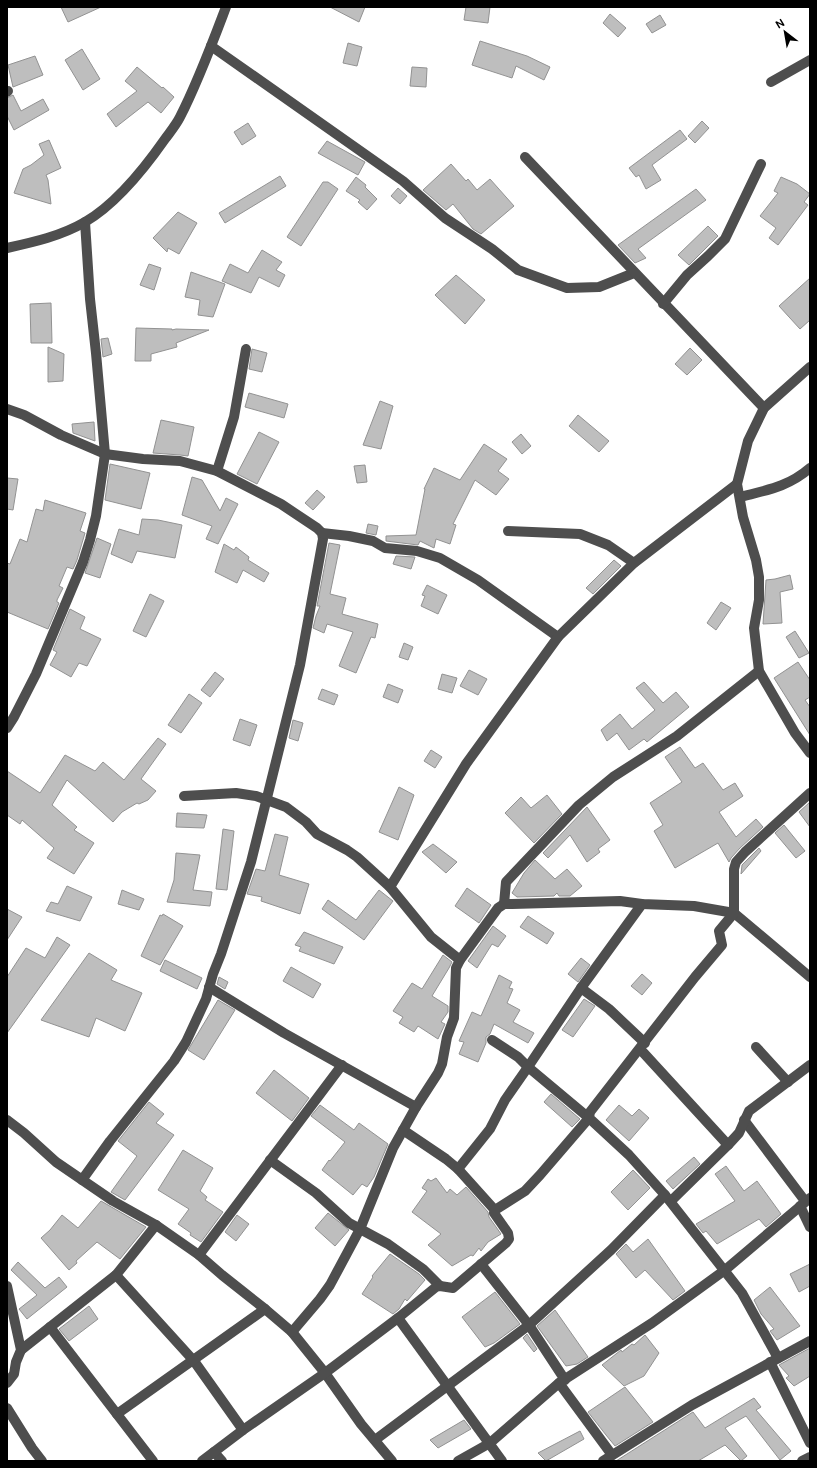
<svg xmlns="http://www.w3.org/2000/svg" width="817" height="1468" viewBox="0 0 817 1468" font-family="'DM Sans',sans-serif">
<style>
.building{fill:#bebebe;stroke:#929292}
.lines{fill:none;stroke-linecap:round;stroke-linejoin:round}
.minor{stroke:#4e4e4e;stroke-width:10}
</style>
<rect width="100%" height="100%" fill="#fff"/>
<!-- building -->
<g class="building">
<path d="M 61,7 L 101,7 L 68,22 Z"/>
<path d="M 330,7 L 365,7 L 359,22 Z"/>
<path d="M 466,7 L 490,7 L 488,23 L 464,20 Z"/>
<path d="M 610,14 L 626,28 L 618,37 L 603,23 Z"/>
<path d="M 660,15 L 666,25 L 652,33 L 646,24 Z"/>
<path d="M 480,41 L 527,56 L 550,67 L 544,80 L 516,66 L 512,78 L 472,65 Z"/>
<path d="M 348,43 L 362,47 L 357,66 L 343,63 Z"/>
<path d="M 82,49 L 100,79 L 83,90 L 65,60 Z"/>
<path d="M 35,56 L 43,75 L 13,87 L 8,65 Z"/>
<path d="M 137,67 L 162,88 L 163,87 L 174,97 L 161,113 L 148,102 L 116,127 L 107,114 L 137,91 L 125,81 Z"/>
<path d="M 412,67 L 427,68 L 426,87 L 410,86 Z"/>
<path d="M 13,95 L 21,111 L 43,99 L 49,110 L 14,130 L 7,116 L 7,98 Z"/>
<path d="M 702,121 L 709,128 L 695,143 L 688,136 Z"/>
<path d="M 248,123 L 256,136 L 242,145 L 234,132 Z"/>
<path d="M 680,130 L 687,139 L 652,165 L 661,180 L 646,189 L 639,175 L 636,177 L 629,168 Z"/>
<path d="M 49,140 L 61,168 L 46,175 L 48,180 L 51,204 L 14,193 L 23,169 L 31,165 L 44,155 L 39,144 Z"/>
<path d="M 327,141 L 365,162 L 358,175 L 318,153 Z"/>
<path d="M 451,164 L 466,181 L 468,179 L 477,190 L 490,179 L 514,206 L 481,234 L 473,229 L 453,204 L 446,210 L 423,190 Z"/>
<path d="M 280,176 L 286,186 L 225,223 L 219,213 Z"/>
<path d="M 356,177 L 366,185 L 365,187 L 377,199 L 367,210 L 358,202 L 360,200 L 346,191 Z"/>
<path d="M 781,177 L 797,184 L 810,194 L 804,202 L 808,205 L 778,245 L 769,238 L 776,228 L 760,216 L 778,193 L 774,191 Z"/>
<path d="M 323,182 L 328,182 L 338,189 L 301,246 L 287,237 Z"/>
<path d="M 398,188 L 407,196 L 400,204 L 391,196 Z"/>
<path d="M 696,189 L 706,200 L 638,249 L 646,258 L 635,263 L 618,245 Z"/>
<path d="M 178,212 L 197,223 L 179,254 L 168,248 L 167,252 L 153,238 Z"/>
<path d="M 708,226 L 718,236 L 689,265 L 678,255 Z"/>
<path d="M 262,250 L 282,262 L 276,270 L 285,275 L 279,287 L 259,277 L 251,293 L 222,281 L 230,264 L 248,273 Z"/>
<path d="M 149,264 L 161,268 L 154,290 L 140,285 Z"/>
<path d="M 191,272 L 225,284 L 213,317 L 198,315 L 200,300 L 185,297 Z"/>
<path d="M 456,275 L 485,300 L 465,324 L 435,295 Z"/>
<path d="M 810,278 L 810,320 L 800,329 L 779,306 Z"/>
<path d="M 51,303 L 52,343 L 31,343 L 30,304 Z"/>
<path d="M 136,328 L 172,329 L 172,330 L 176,329 L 209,330 L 176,343 L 177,347 L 151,354 L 151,361 L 135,361 Z"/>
<path d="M 108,338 L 112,354 L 103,357 L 101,339 Z"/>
<path d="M 48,347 L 64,354 L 63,381 L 48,382 Z"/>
<path d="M 690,348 L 702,360 L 687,375 L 675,364 Z"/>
<path d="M 252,349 L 267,353 L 262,372 L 249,369 Z"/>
<path d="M 249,393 L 288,404 L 284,418 L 245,407 Z"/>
<path d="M 380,401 L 393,406 L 381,449 L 363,445 Z"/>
<path d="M 578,415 L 609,441 L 599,452 L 569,426 Z"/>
<path d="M 161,420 L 194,427 L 188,456 L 180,455 L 153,453 Z"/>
<path d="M 94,422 L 95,441 L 73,433 L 72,424 Z"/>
<path d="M 259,432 L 279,442 L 257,484 L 237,474 Z"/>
<path d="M 521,434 L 531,446 L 522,454 L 512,442 Z"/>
<path d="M 484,444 L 507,459 L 498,471 L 509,479 L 496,495 L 475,480 L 453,524 L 456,525 L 450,544 L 436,539 L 434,548 L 420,541 L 418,545 L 386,541 L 386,536 L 416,535 L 425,489 L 424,489 L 434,468 L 460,480 Z"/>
<path d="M 110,464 L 150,473 L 141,509 L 105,500 Z"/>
<path d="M 365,465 L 367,482 L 357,483 L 354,466 Z"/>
<path d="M 192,477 L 202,480 L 220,511 L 226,498 L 238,504 L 218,544 L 206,539 L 212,526 L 182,515 Z"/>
<path d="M 7,478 L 18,479 L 13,510 L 7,509 Z"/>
<path d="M 317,490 L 325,497 L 313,510 L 305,503 Z"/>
<path d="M 45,500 L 86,513 L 80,531 L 85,533 L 77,560 L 73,569 L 67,567 L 59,586 L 63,588 L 57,600 L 57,602 L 59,603 L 48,629 L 7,612 L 7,563 L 10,564 L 20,539 L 27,542 L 36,509 L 43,511 Z"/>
<path d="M 142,519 L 158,520 L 182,525 L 175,558 L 137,551 L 132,563 L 111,554 L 119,529 L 139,535 Z"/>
<path d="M 368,524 L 378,526 L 376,535 L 366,533 Z"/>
<path d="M 97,538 L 111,544 L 100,578 L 85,573 Z"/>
<path d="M 329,543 L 340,545 L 330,594 L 346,598 L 342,614 L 378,624 L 375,638 L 371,637 L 356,673 L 339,666 L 353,632 L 327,624 L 324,633 L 313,628 L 316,616 L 320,606 L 317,606 Z"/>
<path d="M 224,544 L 234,550 L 236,547 L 249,557 L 248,560 L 269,573 L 264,582 L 243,570 L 237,583 L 215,572 Z"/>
<path d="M 396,556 L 415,557 L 411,569 L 393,564 Z"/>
<path d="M 614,560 L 621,566 L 593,594 L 586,588 Z"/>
<path d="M 790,575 L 793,589 L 780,592 L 782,623 L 763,624 L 766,580 L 775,579 Z"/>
<path d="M 427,585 L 447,595 L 438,614 L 421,606 L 425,596 L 422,595 Z"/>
<path d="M 150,594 L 164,601 L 146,637 L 133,631 Z"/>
<path d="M 721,602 L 731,608 L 716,630 L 707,623 Z"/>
<path d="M 70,609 L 85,617 L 80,629 L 101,639 L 87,666 L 79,663 L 71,677 L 50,665 L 57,652 L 53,650 Z"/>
<path d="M 795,631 L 809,653 L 799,658 L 786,637 Z"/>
<path d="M 404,643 L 413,647 L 408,660 L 399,657 Z"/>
<path d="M 798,662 L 810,680 L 810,697 L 805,700 L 810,707 L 810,735 L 774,678 Z"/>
<path d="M 469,670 L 487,679 L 478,695 L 460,686 Z"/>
<path d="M 215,672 L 224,679 L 210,697 L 201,690 Z"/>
<path d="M 442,674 L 457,678 L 452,693 L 438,689 Z"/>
<path d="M 644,682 L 663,703 L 676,692 L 689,707 L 647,742 L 644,739 L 629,750 L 617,733 L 607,741 L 601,730 L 620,714 L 632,729 L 655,710 L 636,688 Z"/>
<path d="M 388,684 L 403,690 L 398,703 L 383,697 Z"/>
<path d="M 322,689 L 338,695 L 334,705 L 318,699 Z"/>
<path d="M 189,694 L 202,703 L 181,733 L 168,725 Z"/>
<path d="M 240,719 L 257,725 L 250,746 L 233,740 Z"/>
<path d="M 293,720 L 303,723 L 298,741 L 289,738 Z"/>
<path d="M 158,738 L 166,744 L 141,779 L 156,791 L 148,800 L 139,804 L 137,803 L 122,812 L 113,822 L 67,780 L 52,805 L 77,827 L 74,830 L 94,843 L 74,874 L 47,858 L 54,848 L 22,820 L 20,824 L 7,815 L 7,771 L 40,793 L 65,755 L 95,771 L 103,762 L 124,780 Z"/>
<path d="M 680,747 L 695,768 L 703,763 L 723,790 L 735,783 L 743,796 L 719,812 L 736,837 L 756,819 L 763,827 L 740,848 L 731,858 L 729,862 L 718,843 L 675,868 L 654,831 L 663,825 L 650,803 L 682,782 L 665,757 Z"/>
<path d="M 431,750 L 442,757 L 435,768 L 424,761 Z"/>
<path d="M 399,787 L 414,795 L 398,840 L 379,832 Z"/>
<path d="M 547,795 L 562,814 L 534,843 L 505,813 L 521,797 L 531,808 Z"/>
<path d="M 810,802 L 810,827 L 799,812 Z"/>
<path d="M 587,807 L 610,840 L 598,849 L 600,852 L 587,862 L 570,835 L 548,858 L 543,853 Z"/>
<path d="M 177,813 L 207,815 L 204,828 L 176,827 Z"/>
<path d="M 784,825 L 805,851 L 796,858 L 775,833 Z"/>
<path d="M 223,829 L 234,831 L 227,890 L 216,889 Z"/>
<path d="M 275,834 L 288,837 L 279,875 L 309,884 L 300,914 L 261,901 L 262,897 L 247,894 L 256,869 L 265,871 Z"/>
<path d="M 433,844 L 457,862 L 446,873 L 422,852 Z"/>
<path d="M 759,848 L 761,851 L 741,874 L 742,865 Z"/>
<path d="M 176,853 L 200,855 L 193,890 L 212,892 L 210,906 L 167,902 L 174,880 Z"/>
<path d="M 535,860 L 555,879 L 567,869 L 582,886 L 570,896 L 559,896 L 557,893 L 554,896 L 517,897 L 512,893 L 524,873 Z"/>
<path d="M 67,886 L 92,897 L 80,921 L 46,911 L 51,902 L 58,904 Z"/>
<path d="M 467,888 L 491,905 L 479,923 L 455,906 Z"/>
<path d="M 122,890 L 144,899 L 139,910 L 118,904 Z"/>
<path d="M 379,890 L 393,901 L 364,940 L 322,909 L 328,900 L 356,920 Z"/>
<path d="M 7,909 L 22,917 L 7,940 Z"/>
<path d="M 163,914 L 183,926 L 160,965 L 141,956 L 160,915 L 162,916 Z"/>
<path d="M 528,916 L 554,933 L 547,944 L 520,927 Z"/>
<path d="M 493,926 L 506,936 L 498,947 L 492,944 L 477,968 L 468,961 Z"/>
<path d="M 304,932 L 343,947 L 334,964 L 299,951 L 301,947 L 295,945 Z"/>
<path d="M 57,937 L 70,945 L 7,1033 L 7,977 L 26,948 L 45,958 Z"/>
<path d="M 89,953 L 117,970 L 111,980 L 142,993 L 125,1031 L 96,1018 L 89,1037 L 41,1020 Z"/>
<path d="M 443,955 L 452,962 L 449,968 L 432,996 L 448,1006 L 448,1012 L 441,1022 L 445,1024 L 438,1039 L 418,1026 L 414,1032 L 399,1023 L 403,1017 L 393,1011 L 412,983 L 422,989 Z"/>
<path d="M 581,958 L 590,965 L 578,982 L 568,974 Z"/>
<path d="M 165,960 L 202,978 L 197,989 L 160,971 Z"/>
<path d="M 291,967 L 321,984 L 313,998 L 283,981 Z"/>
<path d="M 642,974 L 652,983 L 642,995 L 631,986 Z"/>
<path d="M 499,975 L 512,982 L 509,988 L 513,989 L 507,1003 L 520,1010 L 513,1022 L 534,1033 L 528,1043 L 494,1024 L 490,1034 L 486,1037 L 486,1043 L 478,1062 L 459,1054 L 464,1042 L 459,1041 L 472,1012 L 481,1016 Z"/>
<path d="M 219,977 L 228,982 L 225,989 L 217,984 Z"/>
<path d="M 584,999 L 595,1006 L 573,1037 L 562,1030 Z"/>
<path d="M 218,1000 L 235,1010 L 204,1060 L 188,1050 Z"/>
<path d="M 274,1070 L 309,1098 L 292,1121 L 256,1093 Z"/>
<path d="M 551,1094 L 580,1119 L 572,1127 L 544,1102 Z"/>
<path d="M 149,1102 L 164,1114 L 156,1123 L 174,1135 L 125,1200 L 111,1192 L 137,1156 L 118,1141 Z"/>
<path d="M 320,1105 L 354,1130 L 359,1123 L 388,1144 L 374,1177 L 367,1187 L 362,1184 L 353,1195 L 322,1170 L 329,1160 L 330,1161 L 345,1142 L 311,1116 Z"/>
<path d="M 619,1105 L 632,1116 L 639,1109 L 649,1118 L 629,1141 L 606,1120 Z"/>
<path d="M 183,1150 L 213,1168 L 200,1191 L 207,1197 L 205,1200 L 223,1212 L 201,1242 L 190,1235 L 191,1233 L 178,1224 L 189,1209 L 158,1190 Z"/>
<path d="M 694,1157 L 700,1164 L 673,1189 L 666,1181 Z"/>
<path d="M 726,1166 L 744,1191 L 757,1181 L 781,1214 L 766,1227 L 759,1219 L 717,1244 L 706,1231 L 703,1233 L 696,1224 L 735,1201 L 715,1174 Z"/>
<path d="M 633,1170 L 650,1188 L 628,1210 L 611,1192 Z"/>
<path d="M 436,1178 L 447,1193 L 450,1189 L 457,1195 L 466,1187 L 488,1212 L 489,1217 L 501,1234 L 488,1242 L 481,1251 L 479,1248 L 473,1256 L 471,1255 L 452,1266 L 428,1245 L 441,1234 L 412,1212 L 427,1191 L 422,1188 L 428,1179 L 431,1181 Z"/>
<path d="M 101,1201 L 146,1227 L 120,1259 L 97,1242 L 76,1261 L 77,1263 L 69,1270 L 41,1238 L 50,1230 L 62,1215 L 78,1228 Z"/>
<path d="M 328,1213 L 349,1230 L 335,1246 L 315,1228 Z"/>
<path d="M 237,1215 L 249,1224 L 236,1241 L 225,1232 Z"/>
<path d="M 648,1239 L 685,1291 L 673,1300 L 645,1270 L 636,1278 L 616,1254 L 626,1244 L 633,1252 Z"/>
<path d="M 390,1254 L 419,1274 L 425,1280 L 407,1301 L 405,1299 L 399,1309 L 393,1314 L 362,1294 L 373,1277 L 372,1276 Z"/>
<path d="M 18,1262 L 45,1288 L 59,1277 L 67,1287 L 27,1319 L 19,1309 L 37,1295 L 11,1270 Z"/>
<path d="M 810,1264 L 810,1286 L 799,1292 L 790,1274 Z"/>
<path d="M 770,1287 L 800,1326 L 777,1340 L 770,1331 L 774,1329 L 761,1314 L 754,1300 Z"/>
<path d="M 495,1292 L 520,1324 L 494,1343 L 485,1347 L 462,1317 Z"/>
<path d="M 89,1306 L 98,1319 L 69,1341 L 59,1329 Z"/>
<path d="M 555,1310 L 588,1357 L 577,1364 L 566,1366 L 537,1326 Z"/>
<path d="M 527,1334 L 537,1349 L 534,1352 L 523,1338 Z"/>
<path d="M 645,1335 L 659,1353 L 644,1376 L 624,1386 L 602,1365 L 621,1350 L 622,1352 L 632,1344 L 634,1345 Z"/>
<path d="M 810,1348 L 810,1376 L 794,1386 L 786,1378 L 789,1376 L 779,1365 Z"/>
<path d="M 625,1387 L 653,1422 L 615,1446 L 606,1435 L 588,1412 Z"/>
<path d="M 754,1398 L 761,1407 L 756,1410 L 791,1451 L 780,1460 L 746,1416 L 725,1428 L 747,1456 L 741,1461 L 725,1445 L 698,1461 L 616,1461 L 693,1412 L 705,1428 Z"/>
<path d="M 464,1420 L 471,1429 L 438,1448 L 430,1440 Z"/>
<path d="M 580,1431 L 584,1439 L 546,1461 L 538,1453 Z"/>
</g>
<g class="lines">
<!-- minor -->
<g class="minor">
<path d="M 211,46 L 403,181 L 445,218 L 492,249 L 518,270 L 567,288 L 599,287 L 634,273"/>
<path d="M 771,82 L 810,60"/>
<path d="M 7,92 L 8,91"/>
<path d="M 525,157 L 764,408"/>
<path d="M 7,248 C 34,242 61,236 85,222 C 116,204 144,169 165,139 C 170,132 176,125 180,117 C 198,82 212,44 226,7"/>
<path d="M 663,304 L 687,275 L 708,256 L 725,239 L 761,164"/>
<path d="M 810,367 L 764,408 L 748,441 L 737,484 L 743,517 L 756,560 L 759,577 L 759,600 L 754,628 L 759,671 L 795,733 L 810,753"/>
<path d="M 7,409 L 24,415 L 61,435 L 105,454 L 143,459 L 180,461 L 217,471 L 281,504 L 317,528 L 322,533 L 323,539 L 300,665 L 251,862 L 221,954 L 213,974 L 206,999 L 186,1042 L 174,1061 L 110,1141 L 82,1180"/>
<path d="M 217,471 L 234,417 L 246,349"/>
<path d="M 740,497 C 767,490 788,487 810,468"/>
<path d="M 508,531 L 580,534 L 608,545 L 634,563"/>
<path d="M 322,533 L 349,536 L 373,541 L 385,548 L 417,551 L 440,558 L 478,580 L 558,637"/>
<path d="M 7,728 L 14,717 L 36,674 L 83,562 L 90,540 L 96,516 L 105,454 L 96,353 L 90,299 L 85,222"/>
<path d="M 184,796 L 236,793 L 256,796 L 286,807 L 306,822 L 317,834 L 347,850 L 357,857 L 390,887 L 431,937 L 460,960"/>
<path d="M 390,887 L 466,764 L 558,637 L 634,563 L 737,484"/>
<path d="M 504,904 L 506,882 L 579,805 L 613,777 L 677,736 L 759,671"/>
<path d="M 209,987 L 284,1033 L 416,1107"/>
<path d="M 581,988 L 609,1009 L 645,1043"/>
<path d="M 756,1047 L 788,1082"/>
<path d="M 640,1049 L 728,1145"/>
<path d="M 7,1120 L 24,1133 L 56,1162 L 113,1201 L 156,1225 L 199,1255 L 222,1275 L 265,1309 L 292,1332 L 325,1373 L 361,1424 L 392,1461"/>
<path d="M 744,1120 L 805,1201"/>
<path d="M 403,1130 L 446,1159 L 458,1169 L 493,1208 L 495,1210 L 525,1191 L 540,1175 L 589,1118 L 528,1067 L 518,1057 L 492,1040"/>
<path d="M 270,1160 L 316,1193 L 349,1223 L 388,1244 L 423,1269 L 440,1286"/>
<path d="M 458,1169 L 490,1129 L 505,1100 L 528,1067 L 581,988 L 642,904"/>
<path d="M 671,1201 L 728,1145 L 739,1133 L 749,1111 L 810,1065"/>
<path d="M 800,1206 L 810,1227"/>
<path d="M 199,1255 L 342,1065"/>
<path d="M 481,1264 L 529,1325 L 565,1380"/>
<path d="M 116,1275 L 194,1361 L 243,1430"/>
<path d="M 7,1286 L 21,1350 L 16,1362 L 14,1374 L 7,1383"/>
<path d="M 398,1318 L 502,1461"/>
<path d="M 50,1327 L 153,1461"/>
<path d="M 292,1332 L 320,1299 L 330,1285 L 360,1229 L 393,1148 L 416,1107 L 438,1073 L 442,1064 L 447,1037 L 454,1018 L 456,968 L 460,960 L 498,908 L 504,904 L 512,904 L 620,901 L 642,904 L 694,906 L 734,913 L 810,977"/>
<path d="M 21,1350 L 116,1275 L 156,1225"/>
<path d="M 778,1358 L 742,1293 L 665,1195 L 629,1155 L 589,1118 L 590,1112 L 695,977 L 722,945 L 719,931 L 734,913 L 734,869 L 736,862 L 745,852 L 810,793"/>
<path d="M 770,1362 L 810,1443"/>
<path d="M 559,1383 L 612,1455"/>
<path d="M 7,1408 L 32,1448 L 42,1461"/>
<path d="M 117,1414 L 265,1309"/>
<path d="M 375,1440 L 529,1325 L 611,1250 L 665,1195"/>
<path d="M 214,1452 L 222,1461"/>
<path d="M 202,1461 L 243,1430 L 325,1373 L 398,1318 L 436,1287 L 440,1286 L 453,1288 L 506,1243 L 509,1239 L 508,1233 L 494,1213 L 495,1210"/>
<path d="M 458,1461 L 490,1443 L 559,1383 L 652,1323 L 725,1270 L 810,1198"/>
<path d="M 603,1461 L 692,1405 L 810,1341"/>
<path d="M 802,1461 L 810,1457"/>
</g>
</g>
<!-- border -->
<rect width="817" height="1468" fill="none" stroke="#000000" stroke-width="16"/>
<!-- north arrow -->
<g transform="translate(785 32) rotate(329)" stroke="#ffffff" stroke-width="3" paint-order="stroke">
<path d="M0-3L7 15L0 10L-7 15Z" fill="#000000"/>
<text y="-6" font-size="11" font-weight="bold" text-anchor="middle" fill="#000000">N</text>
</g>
</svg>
